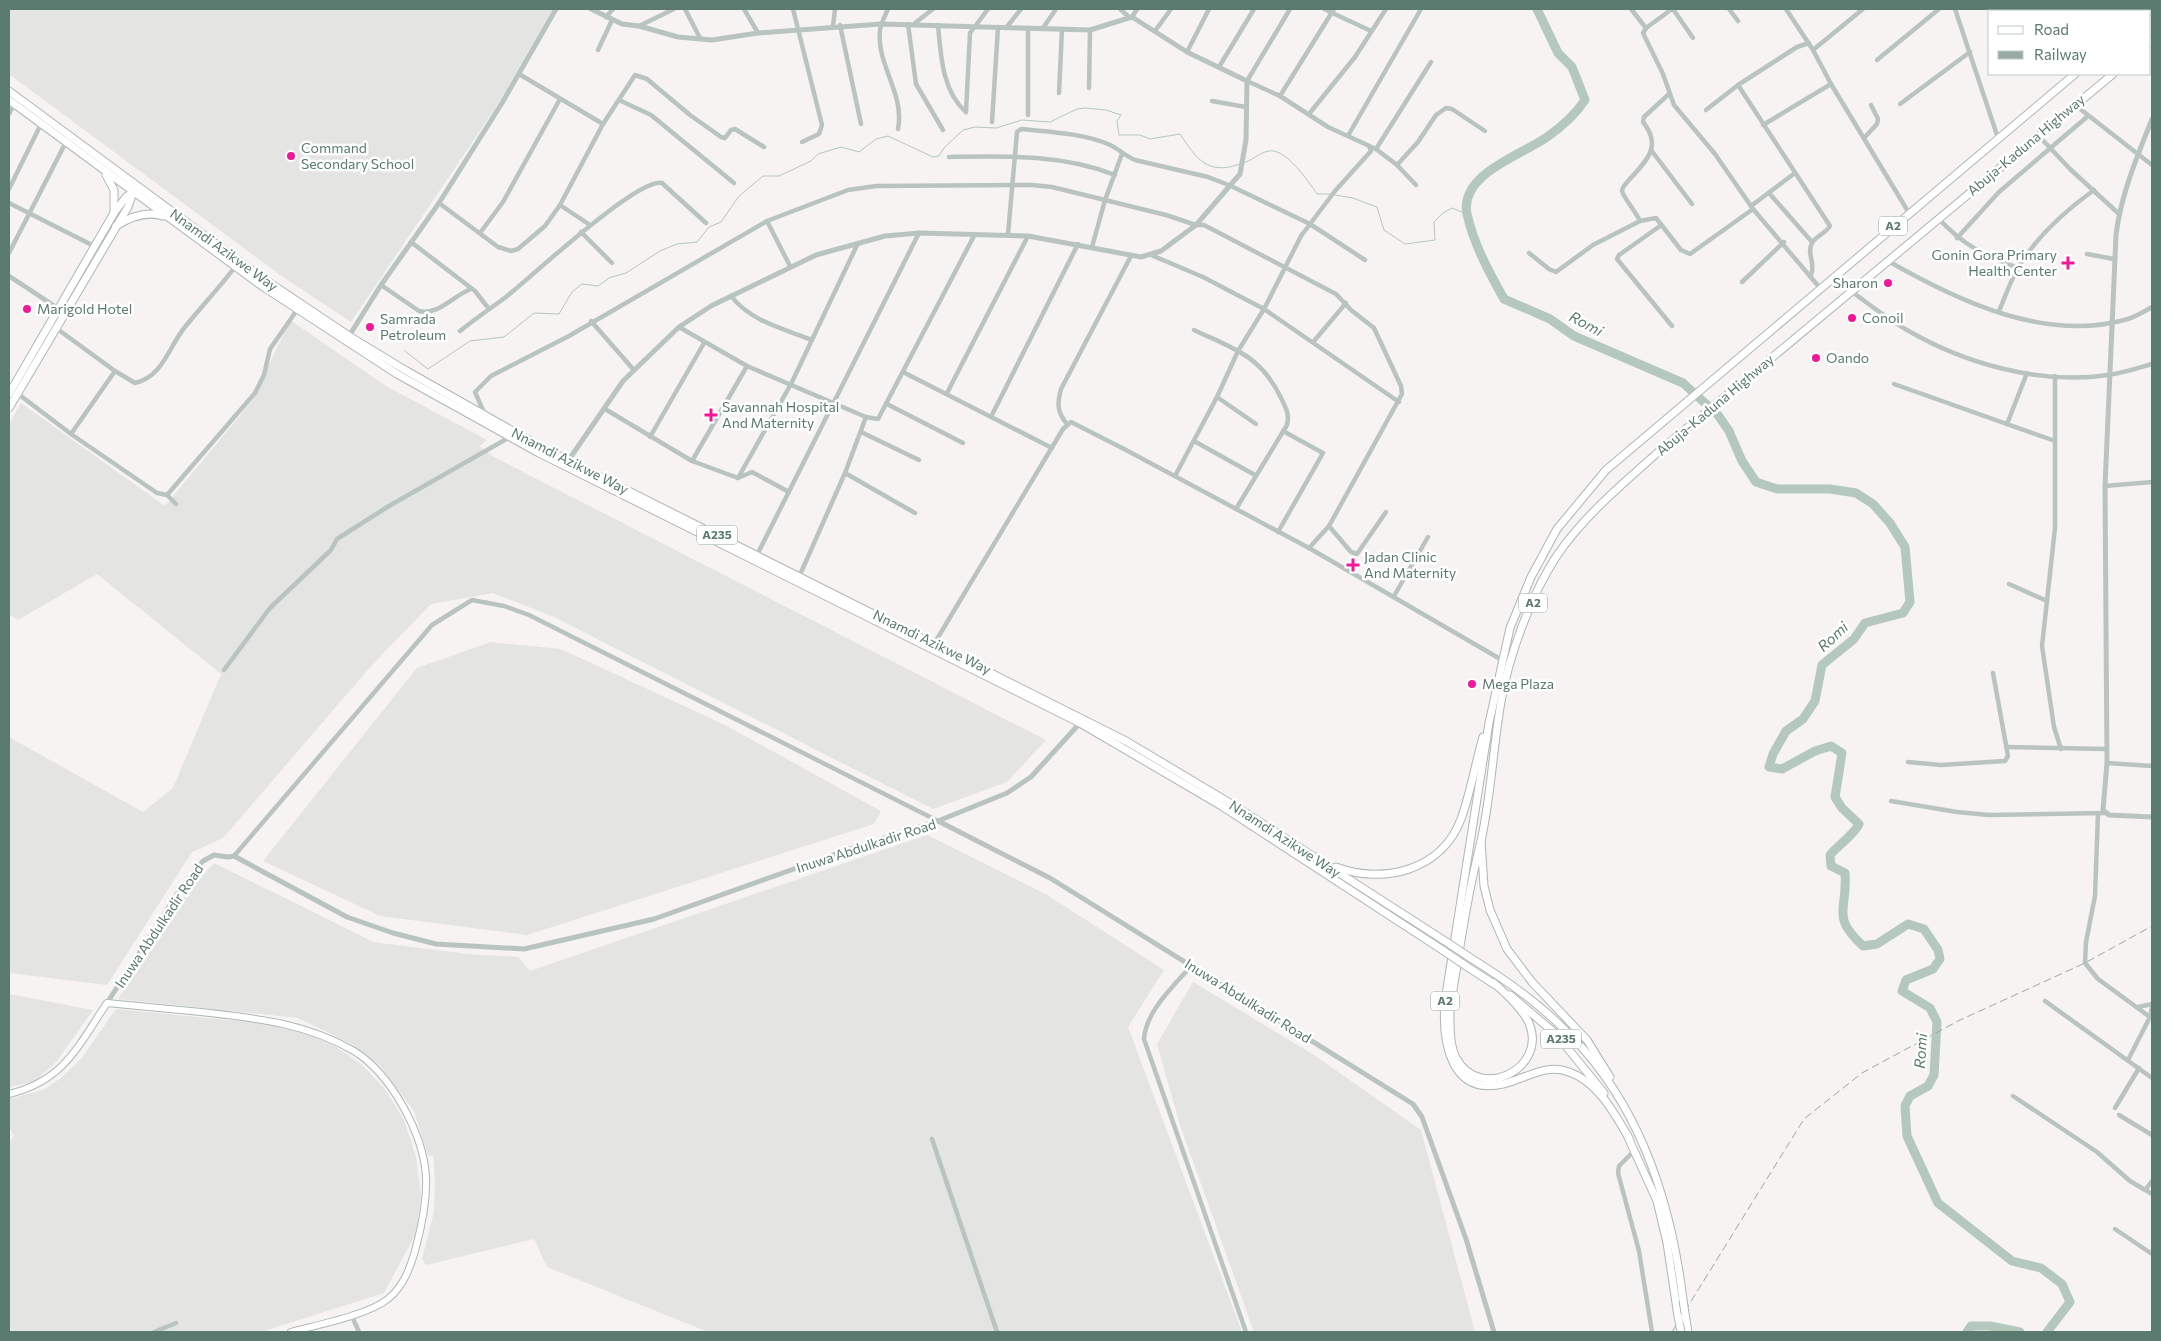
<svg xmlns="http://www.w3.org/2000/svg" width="2161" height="1341" viewBox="0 0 2161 1341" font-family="Commissioner,sans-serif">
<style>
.built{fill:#e4e4e2}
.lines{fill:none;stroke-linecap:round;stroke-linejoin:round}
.stream{stroke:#b4c8bd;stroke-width:1}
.river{stroke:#b4c8bd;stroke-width:9}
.secondary-casing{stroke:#abb9b4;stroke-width:8}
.primary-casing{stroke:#adb8b4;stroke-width:9}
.trunk-casing{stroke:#adb7b3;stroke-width:9}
.minor{stroke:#b9c4c0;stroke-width:4.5}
.tertiary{stroke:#b9c4c0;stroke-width:5}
.secondary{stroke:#fff;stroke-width:6}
.primary{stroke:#fff;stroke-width:7}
.trunk{stroke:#fff;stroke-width:7}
.rail{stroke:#99a9a3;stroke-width:1;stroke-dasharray:8 4;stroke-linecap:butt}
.trunk-bridge-casing{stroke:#adb7b3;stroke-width:9;stroke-linecap:butt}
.trunk-bridge{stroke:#fff;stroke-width:7}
.poi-dot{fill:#f11796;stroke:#fff;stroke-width:2}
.labels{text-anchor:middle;stroke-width:5;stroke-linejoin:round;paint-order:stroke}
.shield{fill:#fff;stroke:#8ca29a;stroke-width:1}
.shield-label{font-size:12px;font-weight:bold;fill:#5a7a6f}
.street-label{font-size:14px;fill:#5a7a6f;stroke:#fff}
.poi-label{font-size:14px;fill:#5a7a6f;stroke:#fff;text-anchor:start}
.water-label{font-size:15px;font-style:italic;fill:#597c69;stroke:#fff}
</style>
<rect width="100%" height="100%" fill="#f6f3f2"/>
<!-- built -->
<g class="built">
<path d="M 9,9 L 553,9 L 496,107 L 351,322 L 280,275 L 9,74 Z"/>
<path d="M 290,320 L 386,386 L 487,440 L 479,446 L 494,457 L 1046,740 L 1007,782 L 933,809 L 554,617 L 493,593 L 431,604 L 372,665 L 223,838 L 192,852 L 107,985 L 9,973 L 9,737 L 143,812 L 173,788 L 221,674 L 97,574 L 18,620 L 9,614 L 9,424 L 21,403 L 165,506 L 252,401 Z"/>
<path d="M 491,642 L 561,649 L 725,725 L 881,811 L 874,824 L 527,935 L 380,916 L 263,861 L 417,668 Z"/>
<path d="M 927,835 L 1047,895 L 1164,970 L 1128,1027 L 1242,1332 L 708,1332 L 547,1267 L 534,1239 L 426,1265 L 422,1259 L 434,1212 L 435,1179 L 433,1155 L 428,1156 L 414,1111 L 380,1066 L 352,1044 L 298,1018 L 118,999 L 186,895 L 214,863 L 373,942 L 468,954 L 518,957 L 530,971 Z"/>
<path d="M 1193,982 L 1314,1055 L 1421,1130 L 1475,1332 L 1254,1332 L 1180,1125 L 1157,1044 Z"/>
<path d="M 9,994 L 93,1010 L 57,1061 L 34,1082 L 9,1087 Z"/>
<path d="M 116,1009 L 267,1024 L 304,1032 L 335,1046 L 361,1064 L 384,1088 L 404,1120 L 416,1157 L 421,1196 L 416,1233 L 384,1293 L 261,1332 L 9,1332 L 9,1143 L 14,1136 L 9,1128 L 9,1099 L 43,1090 L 61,1078 L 81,1059 Z"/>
</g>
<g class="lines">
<!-- stream -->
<g class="stream">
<path d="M 1244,163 C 1252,160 1261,152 1269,151 C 1286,148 1308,181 1317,194 L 1331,194"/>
<path d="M 1335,195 L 1353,198 L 1377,207 L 1384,230 L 1405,244 L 1435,240 L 1434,222 L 1443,213 L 1452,208 L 1467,214"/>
<path d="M 405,351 L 428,369 L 470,341 L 504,337 L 534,313 L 559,314 L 572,292 L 582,284 L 598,286 L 609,278 L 626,273 L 660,251 L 677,244 L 697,242 L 709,227 L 721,222 L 739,196 L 763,176 L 779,176 L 811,161 L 818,154 L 841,147 L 859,152 L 876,139 L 888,136 L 933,157 L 939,156 L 944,148 L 963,130 L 975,127 L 996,128 L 1022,120 L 1050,122 L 1077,109 L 1085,108 L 1106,110 L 1121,115 L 1117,121 L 1119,135 L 1140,135 L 1150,139 L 1180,134 C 1196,158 1207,176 1240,164"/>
</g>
<!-- river -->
<g class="river">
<path d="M 1537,9 L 1558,53 L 1572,67 L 1585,100 C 1575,115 1563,126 1547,137 C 1522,155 1459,174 1467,214 C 1474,245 1489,272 1504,299 L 1550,319 L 1574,336 L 1683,383 L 1718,415 L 1729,431 L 1742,461 L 1756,482 L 1777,489 L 1830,489 L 1856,493 L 1873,504 L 1890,523 L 1905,547 L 1910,602 L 1903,613 L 1865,623 L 1854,639 L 1822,665 L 1815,701 L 1803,719 L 1786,731 L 1773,754 L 1769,767 L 1782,769 L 1815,751 L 1831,746 L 1842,753 L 1835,797 L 1842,808 L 1859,824 C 1852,837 1839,844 1830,855 L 1831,866 L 1845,873 C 1848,911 1830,915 1863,946 L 1877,944 L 1908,924 L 1924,929 L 1938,950 L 1940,959 L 1933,969 L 1906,980 L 1902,991 L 1930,1008 L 1937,1022 L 1934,1075 L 1928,1086 L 1910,1096 L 1905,1106 L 1907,1136 L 1938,1203 L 2012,1261 L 2041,1268 L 2062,1284 L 2070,1302 L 2047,1332"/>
<path d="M 1967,1332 L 1971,1326 L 1990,1326 L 2020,1332"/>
</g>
<defs>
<path id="secondary" d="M 9,1094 C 64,1081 78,1046 107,1003 C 139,1006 170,1009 201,1012 C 255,1018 306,1023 354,1051 C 391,1074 423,1133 426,1176 C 427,1198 422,1225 416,1247 C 411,1266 404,1286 388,1299 C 368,1315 317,1325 291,1332"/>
<g id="primary">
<path d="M 9,394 L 114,213 L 126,197 L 134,192"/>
<path d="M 9,408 L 128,207 L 133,192 L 130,186"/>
</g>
<g id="trunk">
<path d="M 2150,11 L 2152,9"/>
<path d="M 2150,43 L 2152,41"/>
<path d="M 9,91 L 258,275 L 349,336 L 405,370 L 541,447 L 1126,741 L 1235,806 L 1448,943"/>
<path d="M 9,100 L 262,286 L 397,374 L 539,453 L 1080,723 L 1220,805 L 1444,951"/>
<path d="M 106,175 L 114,190 L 114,213"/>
<path d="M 116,226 C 130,217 147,211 163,216"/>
<path d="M 1481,841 L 1484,886 L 1490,910 L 1507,949 L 1532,982 L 1587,1040 L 1610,1077"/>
<path d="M 1336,867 C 1384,885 1442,870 1461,819 C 1471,792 1475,764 1483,737"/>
<path d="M 1469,957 C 1503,978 1535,1000 1563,1028 C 1638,1099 1671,1200 1683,1300"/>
<path d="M 1466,966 L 1497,986"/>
<path d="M 1494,983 C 1506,994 1522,1008 1529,1023 C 1548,1069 1480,1102 1456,1058 C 1449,1043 1450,1025 1450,1009 C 1459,953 1467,896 1481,841 C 1491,797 1493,747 1501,702 C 1508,658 1531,595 1556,557 C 1582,518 1621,485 1656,454 L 2113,74"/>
<path d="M 1510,995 L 1556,1034 L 1604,1093"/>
<path d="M 1627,1135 L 1657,1201 L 1667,1243 L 1678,1316"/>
<path d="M 1629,1138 C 1614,1113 1598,1082 1569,1072 C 1544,1063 1526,1079 1503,1084 C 1449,1096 1442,1039 1445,1001 L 1489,723 L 1510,628 L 1531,577 L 1557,529 L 1606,470 L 2075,74"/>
<path d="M 1686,1320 L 1688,1332"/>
</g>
</defs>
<!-- secondary casing -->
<use href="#secondary" class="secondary-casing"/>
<!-- primary casing -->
<use href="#primary" class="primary-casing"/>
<!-- trunk casing -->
<use href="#trunk" class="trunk-casing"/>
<!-- minor -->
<g class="minor">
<path d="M 685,9 L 700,38"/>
<path d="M 744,9 L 758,33"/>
<path d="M 793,9 L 822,125 L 819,134 L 802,142"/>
<path d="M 888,9 C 885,16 881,23 880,30 C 876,65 905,93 898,129"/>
<path d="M 1120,9 L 1129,17"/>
<path d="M 1290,9 L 1247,81 L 1280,96 L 1328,127 L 1376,149 L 1397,165 L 1416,185"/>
<path d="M 1324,9 L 1371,31"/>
<path d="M 1631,9 L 1646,28"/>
<path d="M 1672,9 L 1646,28 L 1643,33 L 1663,74 L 1674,105 L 1715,154 L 1753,209 L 1820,288"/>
<path d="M 1673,9 L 1693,38"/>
<path d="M 1729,9 L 1738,21"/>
<path d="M 1786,9 L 1813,50 L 1831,84 L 1909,213"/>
<path d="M 1955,9 L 1998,138"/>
<path d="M 2050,9 L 2052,11"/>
<path d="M 606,17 L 613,9"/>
<path d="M 1132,17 L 1137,9"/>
<path d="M 915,23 L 933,9"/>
<path d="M 908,24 L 916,84 L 943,130"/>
<path d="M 840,25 L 861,124"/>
<path d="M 938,25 C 941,56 942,91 966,112"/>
<path d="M 639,26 L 674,9"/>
<path d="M 833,26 L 835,9"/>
<path d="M 1006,28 L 1021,9"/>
<path d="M 1043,28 L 1056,9"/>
<path d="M 1155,31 L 1171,9"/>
<path d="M 1809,43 L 1797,47 L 1738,85 L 1830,226 C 1826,233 1816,236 1812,243 C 1806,253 1816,263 1811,275"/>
<path d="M 598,50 L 612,20"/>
<path d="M 1813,50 L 1863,9"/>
<path d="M 1187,52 L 1209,9"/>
<path d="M 1877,60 L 1939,9"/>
<path d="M 1219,67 L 1254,9"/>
<path d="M 519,74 L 603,124"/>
<path d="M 1089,88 L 1090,30"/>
<path d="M 1059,93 L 1062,29"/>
<path d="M 1280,96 L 1334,9"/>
<path d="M 619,100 L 651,115 L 734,183"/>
<path d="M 1212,101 L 1246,107"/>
<path d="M 1900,104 L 1970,52"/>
<path d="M 2075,105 L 2152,165"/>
<path d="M 1706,110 L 1738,85"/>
<path d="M 966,112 L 970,33 L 988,9"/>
<path d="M 9,114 L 14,104"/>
<path d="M 1309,114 L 1355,57 L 1386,9"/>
<path d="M 1028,115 L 1028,28"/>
<path d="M 992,122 L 998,27"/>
<path d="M 1763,125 L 1831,84"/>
<path d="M 1349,134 L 1421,9"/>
<path d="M 2038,135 L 2070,169 L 2118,213"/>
<path d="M 1864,138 L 1877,124 L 1878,119 L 1871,105"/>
<path d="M 1376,149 L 1431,62"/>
<path d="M 1651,150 L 1692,204"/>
<path d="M 949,157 C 1005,156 1062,154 1115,175"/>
<path d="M 1397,165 L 1418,142 L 1436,115 L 1446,108 L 1452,109 L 1485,131"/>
<path d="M 9,189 L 41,124"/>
<path d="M 1769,193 L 1812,242"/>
<path d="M 9,203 L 96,247"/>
<path d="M 439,203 L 498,247 L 511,251 L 518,249 L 545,226 L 560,205 L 603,124 L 635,75 L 647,79 L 690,115 L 721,137 L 725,138 L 731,130 L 735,129 L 764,147"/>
<path d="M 560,205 L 590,225"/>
<path d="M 1751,206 L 1795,173"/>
<path d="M 1938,218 C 1965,247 1983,254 2018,268"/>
<path d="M 767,221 L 790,266"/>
<path d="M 1640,221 C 1637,213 1623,197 1622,191 C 1622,187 1626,184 1628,181 C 1646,161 1663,147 1643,122 L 1644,117 L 1669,94"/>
<path d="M 1660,226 L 1619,255 L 1617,259 L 1672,326"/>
<path d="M 581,232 L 612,263"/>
<path d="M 480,233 L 503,202 L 560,99"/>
<path d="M 1008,234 L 1017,132 L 1021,129 C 1050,132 1081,133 1108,144 C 1118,148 1125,156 1135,160 L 1208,177 L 1231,186 L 1310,224 L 1365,260"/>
<path d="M 1957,238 L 1999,192 L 2088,116"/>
<path d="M 411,242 L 475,291 L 489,309"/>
<path d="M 1092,247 L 1105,200 L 1122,154"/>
<path d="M 9,253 L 66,142"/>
<path d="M 1529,253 L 1549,269 L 1556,272 L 1593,245 L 1640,221 L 1656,218 L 1681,250 L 1690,254 L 1753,209"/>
<path d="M 2087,254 L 2114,259"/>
<path d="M 1151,255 L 1203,277 L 1264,309 L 1399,402"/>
<path d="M 1888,261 C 1958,301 2046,343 2128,319 C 2137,316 2145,311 2152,307"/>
<path d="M 9,276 L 59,309"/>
<path d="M 1742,282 L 1784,242"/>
<path d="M 381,285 L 419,311 C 438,316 454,295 471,289"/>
<path d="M 1851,291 C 1870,305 1888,319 1907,330 C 1965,364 2041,385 2108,375 C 2123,373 2138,368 2152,364"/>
<path d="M 731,296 C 750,321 784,329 812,340"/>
<path d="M 1999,311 C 2005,297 2010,282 2018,268 C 2036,237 2065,211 2094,190"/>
<path d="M 591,321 L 633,369"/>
<path d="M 679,327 L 747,366 L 866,417 L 878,419 L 975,234"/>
<path d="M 56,328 L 115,371 L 71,434"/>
<path d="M 1194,330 C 1232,348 1260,355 1280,396 C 1285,406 1290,414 1287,425 L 1236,509"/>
<path d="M 460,331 C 475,319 491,308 506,297 C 530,278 638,177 662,183 L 706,223"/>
<path d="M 1314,341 L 1346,303"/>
<path d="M 115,371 L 135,383 C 163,377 169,346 185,327 C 201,307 219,288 235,267"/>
<path d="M 903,372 L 1052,448"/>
<path d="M 2055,376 L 2055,528 L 2042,646 L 2054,727 L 2061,749"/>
<path d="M 1894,384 L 2055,441"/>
<path d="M 17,393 L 71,434 L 157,493 L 167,495 L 176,504"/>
<path d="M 947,393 L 1028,236"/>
<path d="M 1217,397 L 1256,424"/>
<path d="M 887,404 L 963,443"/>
<path d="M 605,409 L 692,461 L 738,478 L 752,472 L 789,492"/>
<path d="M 485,415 L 475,392 L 491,376 L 569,336 L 767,221 L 848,190 L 876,186 L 1032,185 L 1052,187 L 1166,215 L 1196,225 L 1204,225 L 1336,294 L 1351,310 L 1374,328 L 1401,386 L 1402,394 L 1329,526 L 1309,548"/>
<path d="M 992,415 L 1078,244"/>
<path d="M 1067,424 C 1057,412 1057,404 1061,389 L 1131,256"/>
<path d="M 2007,424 L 2027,373"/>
<path d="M 861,432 L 919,460"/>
<path d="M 650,437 L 704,343"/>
<path d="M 1194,441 L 1255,475"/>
<path d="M 692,461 L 747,366"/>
<path d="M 845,473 L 915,513"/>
<path d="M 1175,476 L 1217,397 L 1238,351 L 1264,309 L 1301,236 L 1335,191 L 1371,151 L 1369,146"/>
<path d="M 738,478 L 791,384 L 858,243"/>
<path d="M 2105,486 L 2152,482"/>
<path d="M 167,495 L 255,393 L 264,375 L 270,349 L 297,310"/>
<path d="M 1329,526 L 1351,552 L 1357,554 L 1386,512"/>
<path d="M 1278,532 L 1323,453 L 1283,431"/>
<path d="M 757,555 L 919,233"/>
<path d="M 799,577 L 845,473 L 866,417"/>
<path d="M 2009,584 L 2047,601"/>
<path d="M 1394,596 L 1428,537"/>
<path d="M 934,644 L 1063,429 L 1071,422 L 1126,450 L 1309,548 L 1502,660"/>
<path d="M 224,670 L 270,608 L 331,550 L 337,539 L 389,506 L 510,437"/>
<path d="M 2006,747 L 2106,749"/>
<path d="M 1908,762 L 1941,765 L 2005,761 L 2008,756 L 1993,673"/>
<path d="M 2107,763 L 2152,766"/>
<path d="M 1891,801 L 1957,812 L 1989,815 L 2105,813"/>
<path d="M 2098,813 L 2095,896 L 2086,942 L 2085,963 L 2098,979 L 2150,1017"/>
<path d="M 234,856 L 432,625 L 472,600 L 504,606 L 529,615 L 938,821"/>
<path d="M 1191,966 C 1173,987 1146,1011 1144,1039 L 1246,1332"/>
<path d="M 2045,1001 L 2152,1078"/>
<path d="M 2138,1007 L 2152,1004"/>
<path d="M 2128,1060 L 2150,1017 L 2152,1007"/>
<path d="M 2013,1096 L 2097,1152 L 2130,1181 L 2152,1194"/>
<path d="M 2115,1108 L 2139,1068"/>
<path d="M 2119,1115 L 2152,1135"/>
<path d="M 932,1139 L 997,1332"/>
<path d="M 1635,1150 L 1619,1166 L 1618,1173 L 1639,1251 L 1652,1332"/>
<path d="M 2146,1189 L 2152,1181"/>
<path d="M 2115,1229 L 2152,1254"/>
<path d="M 351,1314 L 359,1332"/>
<path d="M 154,1332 L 176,1323"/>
</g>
<!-- tertiary -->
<g class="tertiary">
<path d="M 2152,119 C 2137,157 2121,194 2116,235 L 2105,486 L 2107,763 L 2103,810 L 2109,815 L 2152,817"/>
<path d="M 349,336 L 381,285 L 439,203 L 502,103 L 556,9"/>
<path d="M 568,461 L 623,381 L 679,327 L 711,306 L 816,255 L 885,236 L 919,233 L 1028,236 L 1141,257 L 1161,251 L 1196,225 L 1240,174 L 1246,140 L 1247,81 L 1187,52 L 1132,17 L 1090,30 L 881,24 L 758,33 L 712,40 L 678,37 L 639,26 L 622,24 L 591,9"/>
<path d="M 938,821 L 1050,878 L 1413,1104 L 1422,1117 L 1466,1239 L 1494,1332"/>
<path d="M 107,1003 L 179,891 L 203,861 L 214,855 L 228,857 L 234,856 L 347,917 L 393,933 L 436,944 L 524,949 L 654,919 L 844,851 L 938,821 L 1007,793 L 1031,777 L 1080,723"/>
</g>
<!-- secondary -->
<use href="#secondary" class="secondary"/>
<!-- primary -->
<use href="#primary" class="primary"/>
<!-- trunk -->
<use href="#trunk" class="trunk"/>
<!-- rail -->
<path class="rail" d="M 1672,1332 L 1804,1119 L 1862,1073 L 1958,1021 L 2085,963 L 2152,926"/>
<defs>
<g id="trunk-bridge">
<path d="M 1448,943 L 1469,957"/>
<path d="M 1444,951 L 1466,966"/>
<path d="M 1683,1300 L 1686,1320"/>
<path d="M 1678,1316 L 1681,1332"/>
</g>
</defs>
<!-- trunk-bridge casing -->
<use href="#trunk-bridge" class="trunk-bridge-casing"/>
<!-- trunk-bridge -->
<use href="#trunk-bridge" class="trunk-bridge"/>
</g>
<!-- markers -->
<g class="poi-dot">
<circle cx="291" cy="156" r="5"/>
<path d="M2065.5 255.5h5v5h5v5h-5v5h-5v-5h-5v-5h5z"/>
<circle cx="1888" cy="283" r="5"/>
<circle cx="27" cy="309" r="5"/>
<circle cx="1852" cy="318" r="5"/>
<circle cx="370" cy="327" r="5"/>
<circle cx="1816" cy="358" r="5"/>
<path d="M708.5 407.5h5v5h5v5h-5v5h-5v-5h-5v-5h5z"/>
<path d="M1350.5 557.5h5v5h5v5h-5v5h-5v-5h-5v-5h5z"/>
<circle cx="1472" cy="684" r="5"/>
</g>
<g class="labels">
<!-- shield labels -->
<g class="shield">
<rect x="1879" y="216.5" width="28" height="19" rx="4"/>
<rect x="697" y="525.5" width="40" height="19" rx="4"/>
<rect x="1519" y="593.5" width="28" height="19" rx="4"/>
<rect x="1431" y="991.5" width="28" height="19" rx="4"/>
<rect x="1541" y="1029.5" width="40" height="19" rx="4"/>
</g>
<g class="shield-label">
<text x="1893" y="230">A2</text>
<text x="717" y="539">A235</text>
<text x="1533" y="607">A2</text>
<text x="1445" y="1005">A2</text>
<text x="1561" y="1043">A235</text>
</g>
<!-- street labels -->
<g class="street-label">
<text transform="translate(2026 145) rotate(-40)" y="5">Abuja-Kaduna Highway</text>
<text transform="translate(224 250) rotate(36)" y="5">Nnamdi Azikwe Way</text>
<text transform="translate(1715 405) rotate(-40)" y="5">Abuja-Kaduna Highway</text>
<text transform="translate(570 461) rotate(27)" y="5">Nnamdi Azikwe Way</text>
<text transform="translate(932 642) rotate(26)" y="5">Nnamdi Azikwe Way</text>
<text transform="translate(1285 839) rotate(33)" y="5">Nnamdi Azikwe Way</text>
<text transform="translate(866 846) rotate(-18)" y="5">Inuwa Abdulkadir Road</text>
<text transform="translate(159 926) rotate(-56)" y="5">Inuwa Abdulkadir Road</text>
<text transform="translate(1248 1001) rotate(32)" y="5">Inuwa Abdulkadir Road</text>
</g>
<!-- poi labels -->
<g class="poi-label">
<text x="301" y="153">Command<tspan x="301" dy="16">Secondary School</tspan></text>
<text x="2057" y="260" text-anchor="end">Gonin Gora Primary<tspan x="2057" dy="16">Health Center</tspan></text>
<text x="1878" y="288" text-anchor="end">Sharon</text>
<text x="37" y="314">Marigold Hotel</text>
<text x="1862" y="323">Conoil</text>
<text x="380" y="324">Samrada<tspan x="380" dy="16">Petroleum</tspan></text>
<text x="1826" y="363">Oando</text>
<text x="722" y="412">Savannah Hospital<tspan x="722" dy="16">And Maternity</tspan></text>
<text x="1364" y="562">Jadan Clinic<tspan x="1364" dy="16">And Maternity</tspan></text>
<text x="1482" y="689">Mega Plaza</text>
</g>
<!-- water labels -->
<g class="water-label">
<text transform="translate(1586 324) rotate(28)" y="5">Romi</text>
<text transform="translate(1833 637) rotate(-43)" y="5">Romi</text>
<text transform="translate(1921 1051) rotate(-86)" y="5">Romi</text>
</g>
</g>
<!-- border -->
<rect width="2161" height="1341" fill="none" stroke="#5a7a6f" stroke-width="20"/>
<!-- legend -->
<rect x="1988" y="10" width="162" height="65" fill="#ffffff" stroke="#bdcac5"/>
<rect x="1998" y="26" width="25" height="8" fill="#ffffff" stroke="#bdcac5"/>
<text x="2034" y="35" font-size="15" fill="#5a7a6f">Road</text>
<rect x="1998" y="51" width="25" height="8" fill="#99a9a3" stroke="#bdcac5"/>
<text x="2034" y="60" font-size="15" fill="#5a7a6f">Railway</text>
</svg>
